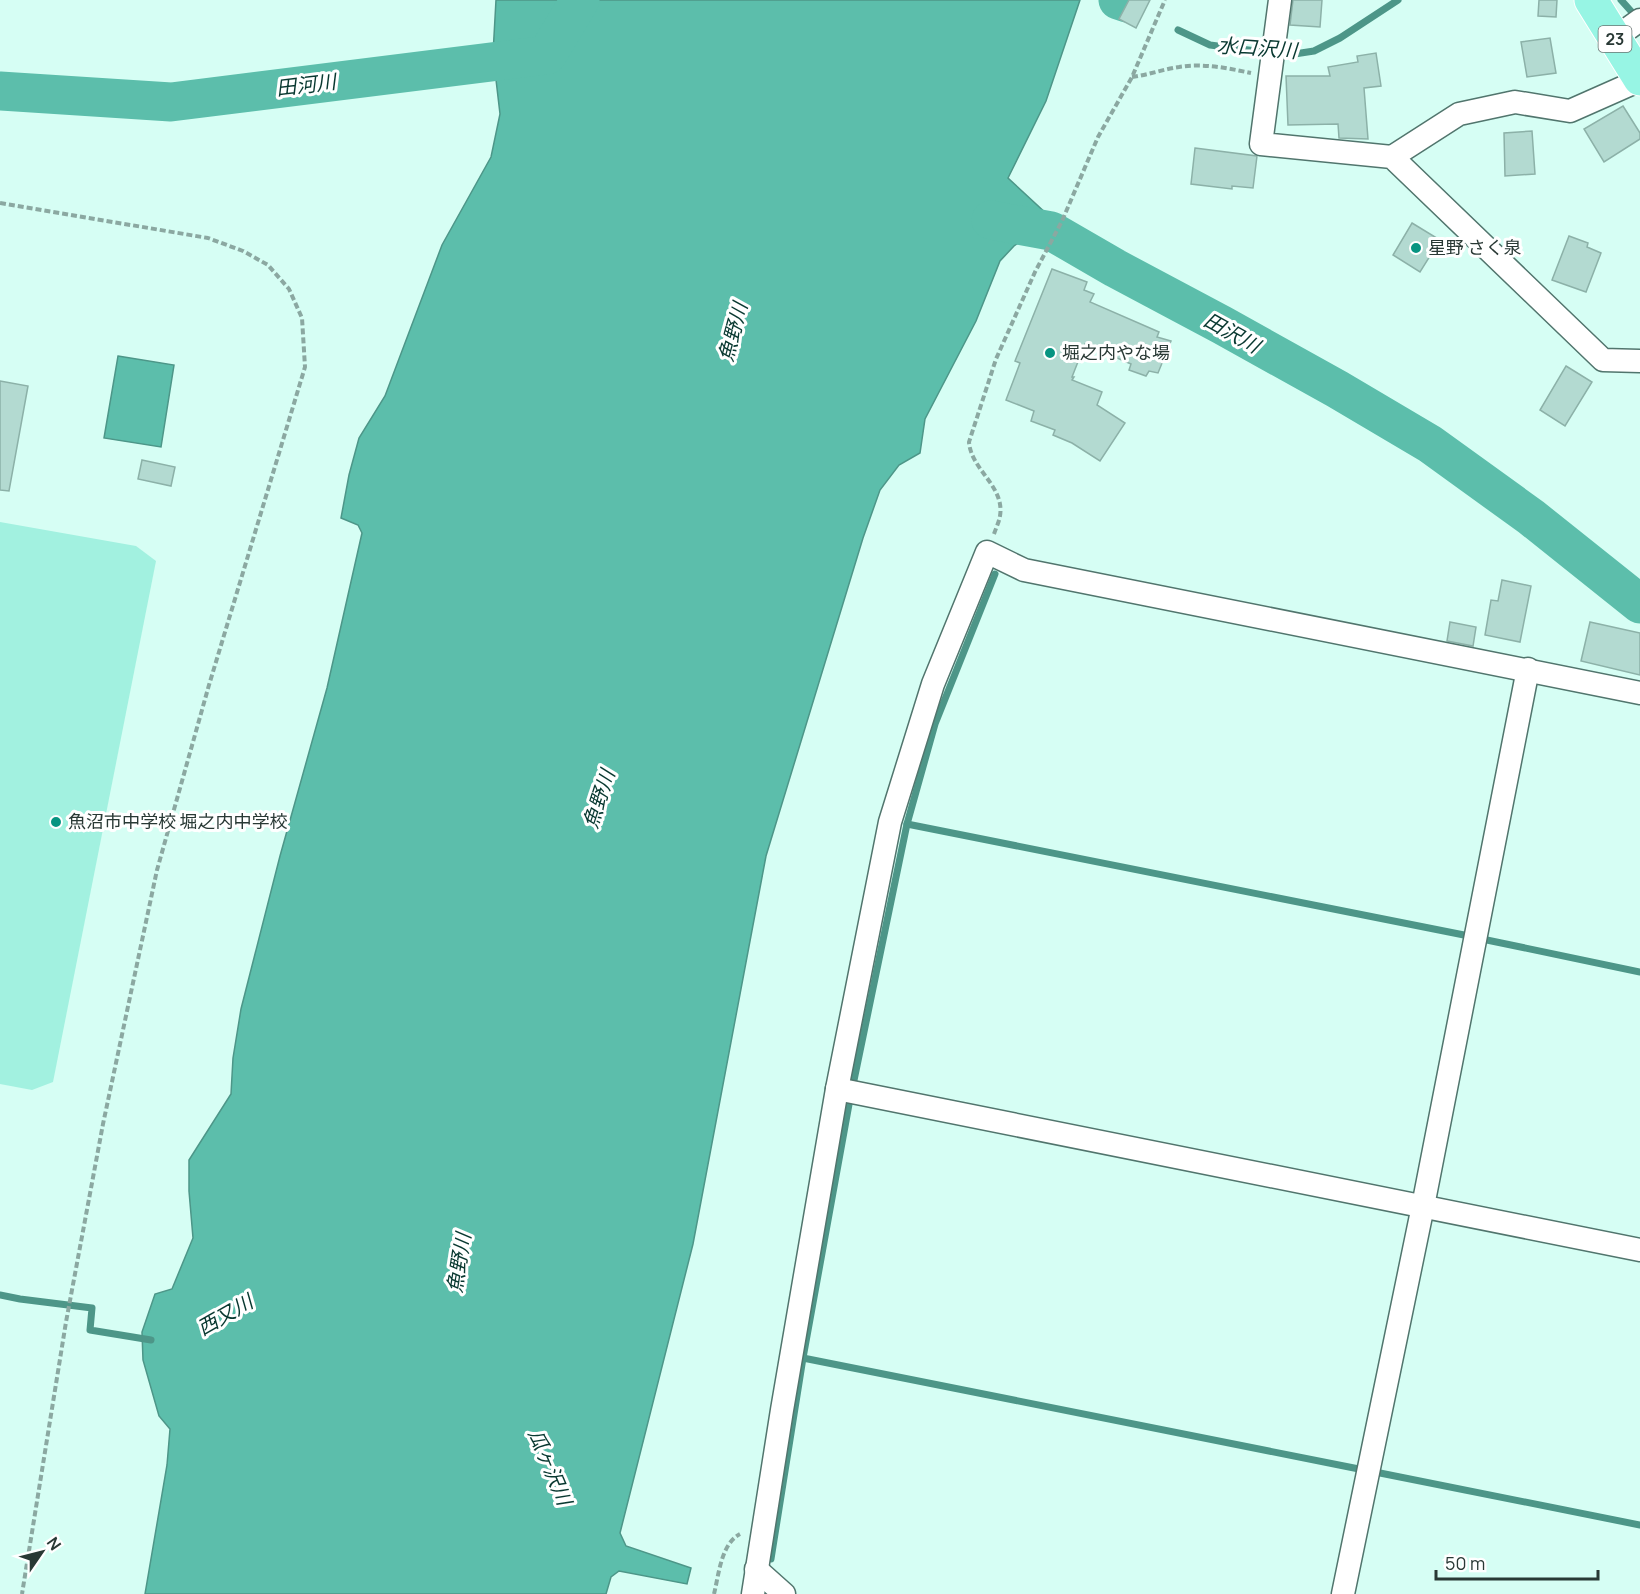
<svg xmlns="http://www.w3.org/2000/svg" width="1640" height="1594" viewBox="0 0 1640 1594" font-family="Manrope,'Noto Sans JP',sans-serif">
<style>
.green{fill:#a2f1e0}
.water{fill:#5cbeab;stroke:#4d9688;stroke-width:1.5}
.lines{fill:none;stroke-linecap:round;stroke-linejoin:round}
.stream{stroke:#4d9688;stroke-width:7}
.river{stroke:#5cbeab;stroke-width:39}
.building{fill:#b3dad1;stroke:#8cb1a8;stroke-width:1.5}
.minor-casing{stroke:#51756d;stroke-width:25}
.primary-casing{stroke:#fff;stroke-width:35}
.path{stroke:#8ba8a1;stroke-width:4;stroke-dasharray:6 3;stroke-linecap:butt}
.minor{stroke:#fff;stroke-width:22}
.primary{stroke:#97f5e4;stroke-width:33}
.poi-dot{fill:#079481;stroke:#fff;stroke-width:2}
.labels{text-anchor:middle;stroke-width:6;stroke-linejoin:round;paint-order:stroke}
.shield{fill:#fff;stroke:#697472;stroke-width:1.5}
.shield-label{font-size:16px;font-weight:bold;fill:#293935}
.poi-label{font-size:18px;fill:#293935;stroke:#fff;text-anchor:start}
.water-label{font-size:20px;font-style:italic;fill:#083830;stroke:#fff}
</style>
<rect width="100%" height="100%" fill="#d6fef4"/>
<!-- green -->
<path class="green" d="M 0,522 L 136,546 L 156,561 L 53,1082 L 32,1090 L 0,1084 Z"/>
<!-- water -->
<g class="water">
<path d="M 496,0 L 1080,0 L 1046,101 L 1008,178 L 1050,217 L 1040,238 L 1024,239 L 1014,246 L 1000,261 L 976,321 L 925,419 L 920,453 L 899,465 L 880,490 L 863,538 L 766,856 L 693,1244 L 620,1533 L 626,1546 L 691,1568 L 687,1584 L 619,1571 L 611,1577 L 606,1594 L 145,1594 L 167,1465 L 170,1429 L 159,1416 L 143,1360 L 142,1332 L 155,1294 L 172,1289 L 193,1238 L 189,1191 L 189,1160 L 231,1094 L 233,1058 L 241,1009 L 280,856 L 327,688 L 362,533 L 358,525 L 341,518 L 349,475 L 359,438 L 385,396 L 442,245 L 491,157 L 500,114 L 493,54 Z"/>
<path d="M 118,356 L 174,365 L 161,447 L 104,438 Z"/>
</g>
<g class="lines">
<!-- stream -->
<g class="stream">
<path d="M 1621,0 L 1638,19"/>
<path d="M 1178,30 L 1210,45 L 1288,55 L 1314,51 L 1340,38 L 1398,0"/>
<path d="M 907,824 L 1464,935"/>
<path d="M 1482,939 L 1640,972"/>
<path d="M 853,1085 L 907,824 L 935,724 L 995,574"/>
<path d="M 0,1295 L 20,1299 L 92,1308 L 90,1330 L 151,1340"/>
<path d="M 803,1358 L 1359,1469"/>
<path d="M 1375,1472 L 1640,1525"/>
<path d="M 771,1559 L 803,1358 L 850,1099"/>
</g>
<!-- river -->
<g class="river">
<path d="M 1118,0 L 1127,3"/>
<path d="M 0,91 L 171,102 L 547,55 L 580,0"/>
<path d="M 991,220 L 1051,231 L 1115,268 L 1222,325 L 1337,389 L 1430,444 L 1531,517 L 1640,604"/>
</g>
</g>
<!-- building -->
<g class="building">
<path d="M 1129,0 L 1150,0 L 1136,28 L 1119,19 Z"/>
<path d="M 1293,0 L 1322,0 L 1320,27 L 1290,25 Z"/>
<path d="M 1539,0 L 1557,0 L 1556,17 L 1538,16 Z"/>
<path d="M 1550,38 L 1556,73 L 1527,77 L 1521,42 Z"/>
<path d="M 1376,53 L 1381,86 L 1364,88 L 1368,139 L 1339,138 L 1338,124 L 1288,125 L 1286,76 L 1330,76 L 1328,67 L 1358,62 L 1357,56 Z"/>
<path d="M 1623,106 L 1640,133 L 1640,139 L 1604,162 L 1584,129 Z"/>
<path d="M 1532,131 L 1535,174 L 1505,176 L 1504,133 Z"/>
<path d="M 1195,148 L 1257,156 L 1253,188 L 1232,186 L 1232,189 L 1191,184 Z"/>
<path d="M 1412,223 L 1440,240 L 1420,272 L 1393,255 Z"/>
<path d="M 1569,236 L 1588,243 L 1587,247 L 1601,253 L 1586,292 L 1552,280 Z"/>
<path d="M 1052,269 L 1087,282 L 1084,290 L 1094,294 L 1090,302 L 1159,332 L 1157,337 L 1171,341 L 1158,373 L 1149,371 L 1146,376 L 1129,370 L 1131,364 L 1085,344 L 1072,377 L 1074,377 L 1072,380 L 1102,392 L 1097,405 L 1125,423 L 1100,461 L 1072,443 L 1053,435 L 1055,430 L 1031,421 L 1034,411 L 1006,400 L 1020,363 L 1015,361 Z"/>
<path d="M 1566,366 L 1592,382 L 1565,426 L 1540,410 Z"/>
<path d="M 0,381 L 28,386 L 9,491 L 0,490 Z"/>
<path d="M 142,460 L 175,467 L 171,486 L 138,479 Z"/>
<path d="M 1502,580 L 1531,586 L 1520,642 L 1485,635 L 1491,600 L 1498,601 Z"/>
<path d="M 1450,622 L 1476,627 L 1473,646 L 1447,641 Z"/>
<path d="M 1590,622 L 1640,633 L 1640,675 L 1581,661 Z"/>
</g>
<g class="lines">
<defs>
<g id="minor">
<path d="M 1280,0 L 1261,144 L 1392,157 L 1603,360 L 1640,361"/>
<path d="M 1615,38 L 1640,20"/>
<path d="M 1392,157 L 1459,114 L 1515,102 L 1570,111 L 1640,80"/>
<path d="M 837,1089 L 1640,1250"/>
<path d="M 756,1569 L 784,1594"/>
<path d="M 753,1594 L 782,1410 L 837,1089 L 890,822 L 933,684 L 987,552 L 1024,570 L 1640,693"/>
<path d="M 1343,1594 L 1423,1206 L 1528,669"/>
</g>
<path id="primary" d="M 1591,0 L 1640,79"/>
</defs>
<!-- minor casing -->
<use href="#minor" class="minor-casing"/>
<!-- primary casing -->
<use href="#primary" class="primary-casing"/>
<!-- path -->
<g class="path">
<path d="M 1132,77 C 1148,75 1164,69 1179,67 C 1204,63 1227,68 1251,73"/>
<path d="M 0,203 L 208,238 L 243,251 L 268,265 L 289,289 L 302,318 L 305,367 L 209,685 L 157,870 L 103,1124 L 66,1322 L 22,1594"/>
<path d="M 994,534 C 996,528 999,522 1000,516 C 1005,486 971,470 969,442 L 996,359 L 1035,272 L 1062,221 L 1098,137 L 1132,77 L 1165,0"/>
<path d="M 714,1594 C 719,1574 721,1544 740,1534"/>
</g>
<!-- minor -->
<use href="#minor" class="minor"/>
<!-- primary -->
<use href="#primary" class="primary"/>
</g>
<!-- markers -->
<g class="poi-dot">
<circle cx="1416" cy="248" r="6"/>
<circle cx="1050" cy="353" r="6"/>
<circle cx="56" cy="822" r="6"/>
</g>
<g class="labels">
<!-- shield labels -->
<rect class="shield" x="1598.5" y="26" width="33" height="26" rx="4.5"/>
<g class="shield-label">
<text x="1615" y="45">23</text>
</g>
<!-- poi labels -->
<g class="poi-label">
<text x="1428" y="254">星野 さく泉</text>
<text x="1062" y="359">堀之内やな場</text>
<text x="68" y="828">魚沼市中学校 堀之内中学校</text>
</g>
<!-- water labels -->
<g class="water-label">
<text transform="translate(1257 48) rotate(4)" y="7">水口沢川</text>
<text transform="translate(306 85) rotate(-7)" y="7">田河川</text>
<text transform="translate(733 332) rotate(-75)" y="7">魚野川</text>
<text transform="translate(1232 333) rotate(29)" y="7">田沢川</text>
<text transform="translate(599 799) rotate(-72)" y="7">魚野川</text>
<text transform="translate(459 1263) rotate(-81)" y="7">魚野川</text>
<text transform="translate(225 1315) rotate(-30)" y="7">西又川</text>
<text transform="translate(550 1467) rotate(67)" y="7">瓜ヶ沢川</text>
</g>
</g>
<!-- north arrow -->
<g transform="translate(42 1552) rotate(55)" stroke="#ffffff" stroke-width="4.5" paint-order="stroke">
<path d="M0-4.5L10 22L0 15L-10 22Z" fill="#293935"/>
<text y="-9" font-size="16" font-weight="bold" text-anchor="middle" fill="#293935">N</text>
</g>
<!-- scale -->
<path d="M1436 1570v9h162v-9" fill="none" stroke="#293935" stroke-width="3"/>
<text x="1445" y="1570" font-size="18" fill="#293935" stroke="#ffffff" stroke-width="4.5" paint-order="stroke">50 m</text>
</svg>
